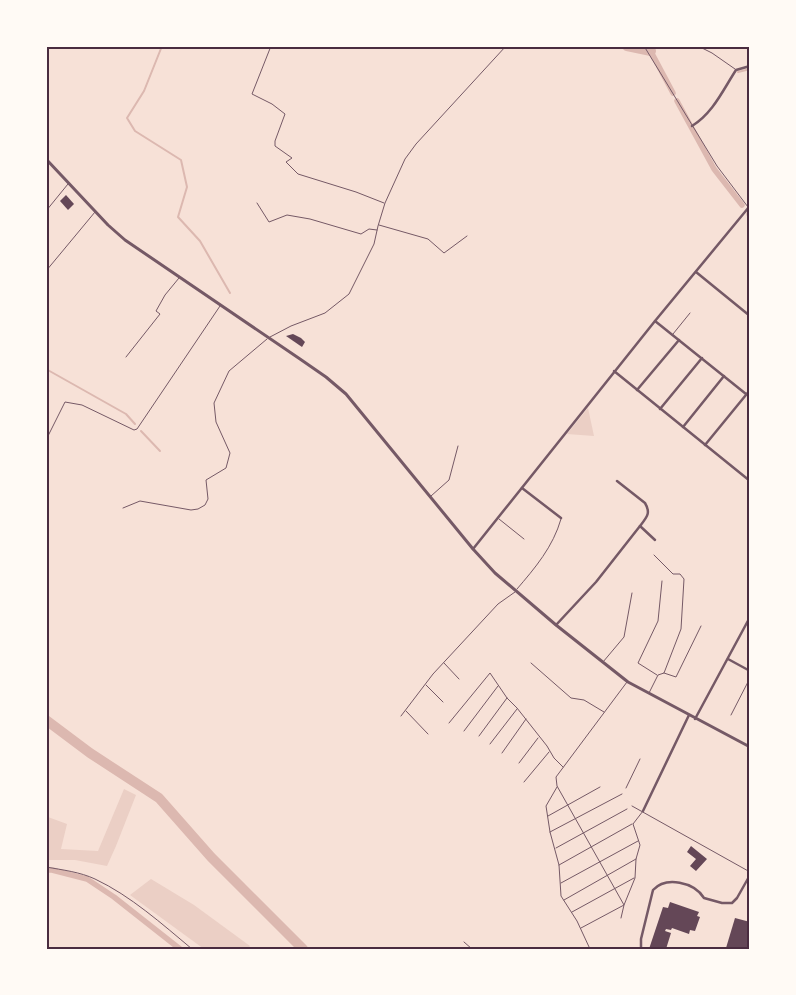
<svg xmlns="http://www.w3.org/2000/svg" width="796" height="995" viewBox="0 0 796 995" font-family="'PT Sans Narrow',sans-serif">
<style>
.green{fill:#ebcfc5}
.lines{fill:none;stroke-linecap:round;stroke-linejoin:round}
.stream{stroke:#dcb8b0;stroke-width:2}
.canal{stroke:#dcb8b0;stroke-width:5.5}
.river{stroke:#dcb8b0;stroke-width:10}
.building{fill:#644757}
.service{stroke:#755966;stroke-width:1}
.minor{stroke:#755966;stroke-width:2.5}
.tertiary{stroke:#755966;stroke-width:3}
.neatline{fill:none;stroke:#4a2c40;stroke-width:2}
</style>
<rect width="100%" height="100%" fill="#f7e1d7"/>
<!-- green -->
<g class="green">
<path d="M 588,408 L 594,436 L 567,434 Z"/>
<path d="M 124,789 L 136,795 L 116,846 L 107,866 L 75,860 L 46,860 L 46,819 L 48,817 L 67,824 L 61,849 L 98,851 Z"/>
<path d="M 151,879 L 194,905 L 250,946 L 248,949 L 204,949 L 130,895 Z"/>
</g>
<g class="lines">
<!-- stream -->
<g class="stream">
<path d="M 162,46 L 144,91 L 127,118 L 135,131 L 181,160 L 187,187 L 178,217 L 200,241 L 230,293"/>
<path d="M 738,72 L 750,69"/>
<path d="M 46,369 L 126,414 L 135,424"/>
<path d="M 141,431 L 160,451"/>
</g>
<!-- canal -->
<g class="canal">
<path d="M 648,46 L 673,93"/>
<path d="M 677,101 L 714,169 L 742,205"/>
<path d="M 749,214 L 750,214"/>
<path d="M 46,870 L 52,870 L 87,879 L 114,897 L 180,949"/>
</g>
<!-- river -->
<g class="river">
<path d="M 627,46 L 651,51"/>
<path d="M 46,720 L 90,753 L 159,798 L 211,857 L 303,949"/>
</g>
</g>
<!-- building -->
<g class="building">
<path d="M 66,195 L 74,204 L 68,210 L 60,201 Z"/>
<path d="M 293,334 L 301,338 L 305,342 L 302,347 L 286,336 Z"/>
<path d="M 691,846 L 707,859 L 696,871 L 690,866 L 696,859 L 687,852 Z"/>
<path d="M 670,902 L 699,912 L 697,916 L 700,917 L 695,931 L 690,930 L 689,934 L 672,928 L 671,930 L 666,929 L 665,931 L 671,933 L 666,949 L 649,949 L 663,907 L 668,908 Z"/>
<path d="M 735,918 L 750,922 L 750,949 L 726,948 Z"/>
</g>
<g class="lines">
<!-- service -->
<g class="service">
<path d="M 271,46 L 252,94 L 272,104 L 285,114 L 275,141 L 275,146 L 292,158 L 286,162 L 298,174 L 356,192 L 384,203"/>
<path d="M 644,46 L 717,166 L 748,207"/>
<path d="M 698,46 L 712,53 L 735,69"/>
<path d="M 257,203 L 269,222 L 287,215 L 310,219 L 361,234 L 369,229 L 377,230"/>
<path d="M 46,211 L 68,184"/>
<path d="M 379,225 L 428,239 L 444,253 L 467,236"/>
<path d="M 46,271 L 95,212"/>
<path d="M 673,334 L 690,313"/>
<path d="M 270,337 L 291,326 L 325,313 L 349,294 L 374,244 L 378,226 L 385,203 L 405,159 L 416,144 L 506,46"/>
<path d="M 126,357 L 160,314 L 156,311 L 165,295 L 179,278"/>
<path d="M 46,440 L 65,402 L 82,405 L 134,430 L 137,429 L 220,306"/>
<path d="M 431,496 L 449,480 L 458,446"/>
<path d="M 123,508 L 140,501 L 191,510 L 198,509 L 205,505 L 208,499 L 206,480 L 226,468 L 230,453 L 216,422 L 214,403 L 229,371 L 267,339"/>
<path d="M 499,519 L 524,539"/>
<path d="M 517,589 C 535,568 553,547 561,519"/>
<path d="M 603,662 L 624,637 L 632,593"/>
<path d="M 444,663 L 459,679"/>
<path d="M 531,663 L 571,698 L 584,700 L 604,712"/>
<path d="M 664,673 L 676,677 L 701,626"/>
<path d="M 657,675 L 638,663 L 658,621 L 662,581"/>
<path d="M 426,685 L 443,702"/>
<path d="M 649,693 L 658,675 L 664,673 L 681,629 L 684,579 L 680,574 L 673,574 L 654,555"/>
<path d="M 406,711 L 428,734"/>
<path d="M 731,715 L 750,678"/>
<path d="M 401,716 L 433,674 L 498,604 L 515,592"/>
<path d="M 449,723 L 490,673 L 507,698 L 517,708 L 547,746 L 554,758 L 563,767"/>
<path d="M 464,731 L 498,686"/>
<path d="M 479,736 L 507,698"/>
<path d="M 490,744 L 517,709"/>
<path d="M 502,753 L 526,719"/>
<path d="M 519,763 L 538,738"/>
<path d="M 524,782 L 549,752"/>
<path d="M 557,787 L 546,806 L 550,832 L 559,865 L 561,896 L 577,921 L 590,949"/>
<path d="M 626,788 L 640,759"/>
<path d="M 632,806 L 750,872"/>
<path d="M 548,816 L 600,787"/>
<path d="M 550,832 L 622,794"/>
<path d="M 556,848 L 627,809"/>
<path d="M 559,865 L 632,824"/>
<path d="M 46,867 C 63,870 80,872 95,879 C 131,896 162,924 192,949"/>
<path d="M 561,883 L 638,841"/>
<path d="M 564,900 L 636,859"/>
<path d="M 572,912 L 634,878"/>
<path d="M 621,918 L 624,905 L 635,878 L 636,859 L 640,845 L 633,824 L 643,811"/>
<path d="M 581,928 L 624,905 L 557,786 L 556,777 L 627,682"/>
<path d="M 464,942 L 472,949"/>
</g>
<!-- minor -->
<g class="minor">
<path d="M 692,126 C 713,113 723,90 736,70 L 750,66"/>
<path d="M 696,272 L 750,316"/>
<path d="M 655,321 L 746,394"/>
<path d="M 614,371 L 750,481"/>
<path d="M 637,390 L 679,340"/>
<path d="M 660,409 L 702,358"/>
<path d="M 683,427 L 724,376"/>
<path d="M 705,445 L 750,390"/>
<path d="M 617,481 L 645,503 C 651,513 647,517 640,526"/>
<path d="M 522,488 L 561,518"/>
<path d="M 473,549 L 655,321 L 749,207"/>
<path d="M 556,625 L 596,582 L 640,526 L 655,540"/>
<path d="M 728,659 L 750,671"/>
<path d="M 695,719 L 750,617"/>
<path d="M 643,811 L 689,715"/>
<path d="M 641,949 L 641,939 L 653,890 C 666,876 694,882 704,898 L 722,903 L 732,903 L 737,898 L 750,875"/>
</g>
<!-- tertiary -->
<path class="tertiary" d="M 46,159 L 108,225 L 125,240 L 300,359 L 326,377 L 346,394 L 473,549 L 495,573 L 556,625 L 628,682 L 750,747"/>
</g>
<!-- border -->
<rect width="796" height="995" fill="none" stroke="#fffaf5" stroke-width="95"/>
<rect x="48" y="48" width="700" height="900" class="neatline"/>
</svg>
